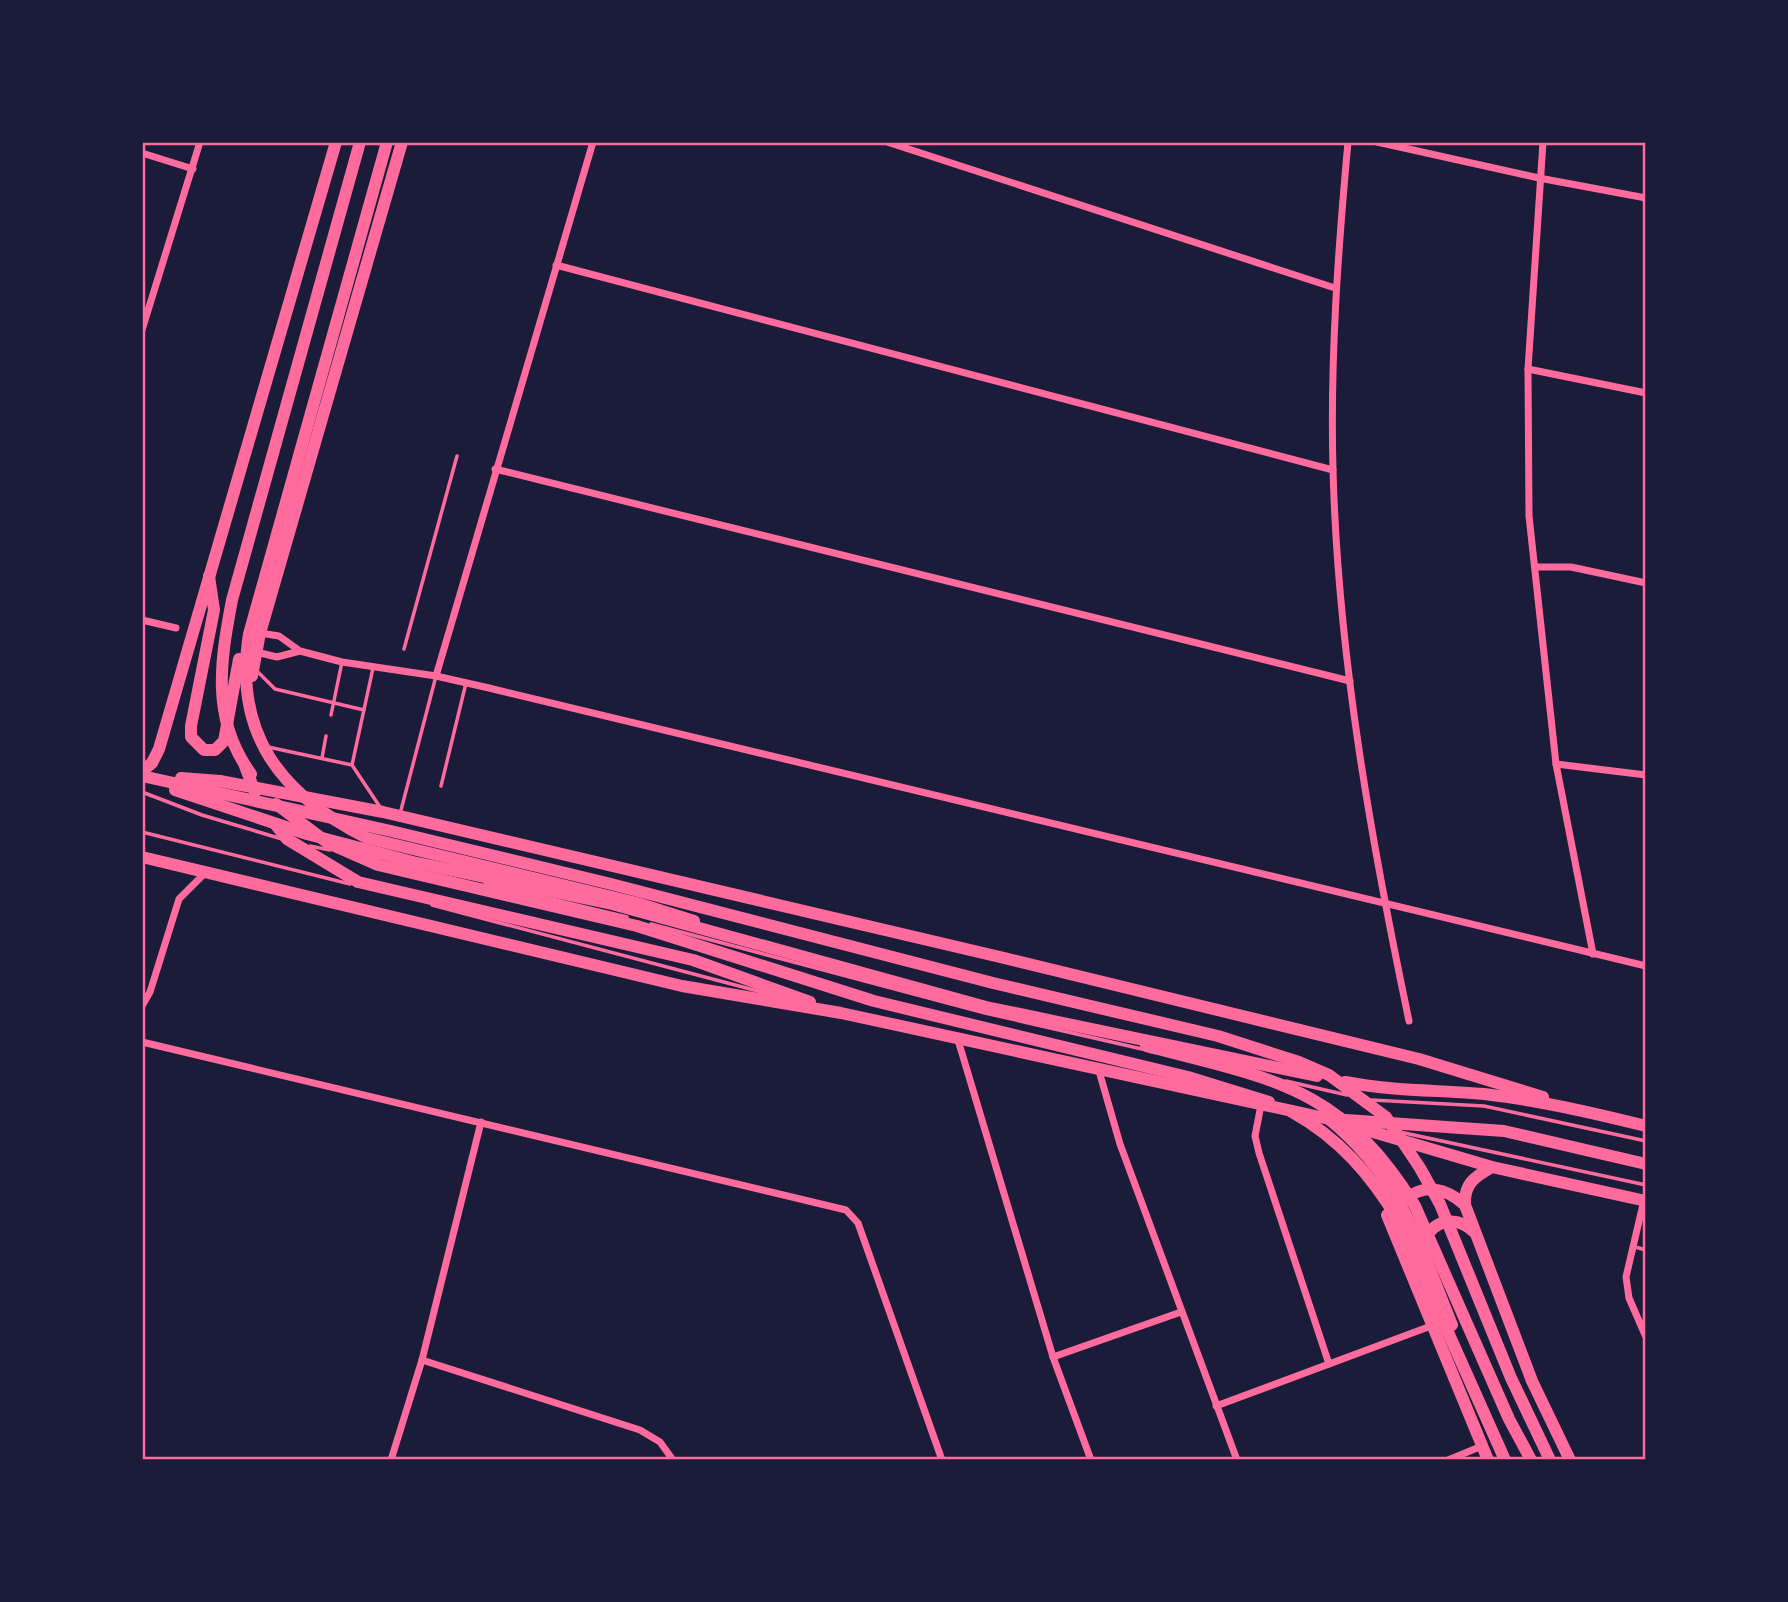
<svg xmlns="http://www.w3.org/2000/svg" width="1788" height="1602" viewBox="0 0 1788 1602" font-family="Rubik,sans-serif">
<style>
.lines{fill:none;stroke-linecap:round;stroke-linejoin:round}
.service{stroke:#ff6b9d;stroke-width:3.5}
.minor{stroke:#ff6b9d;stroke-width:7}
.primary{stroke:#ff6b9d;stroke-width:12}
.trunk{stroke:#ff6b9d;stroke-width:12}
.neatline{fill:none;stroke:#ff6b9d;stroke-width:2.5}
</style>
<rect width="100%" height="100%" fill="#1b1b3a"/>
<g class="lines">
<!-- service -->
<g class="service">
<path d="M 404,649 L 457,456"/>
<path d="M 373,668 L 352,765 L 380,807"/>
<path d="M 257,671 L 275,689 L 364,710"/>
<path d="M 331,715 L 342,662"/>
<path d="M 268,747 L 352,765"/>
<path d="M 322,758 L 326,736"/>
<path d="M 441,786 L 466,683"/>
<path d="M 142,792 L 202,815 L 282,839"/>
<path d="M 400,814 L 436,676"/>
<path d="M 142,832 L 350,884"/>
<path d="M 310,846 L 330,850"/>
<path d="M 485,883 L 627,917"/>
<path d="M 432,905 L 773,995"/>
<path d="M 651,924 L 985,1013 L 1142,1049"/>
<path d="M 1286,1081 L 1347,1095"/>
<path d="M 1372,1100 L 1484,1106 L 1646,1141"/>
<path d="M 1400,1132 L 1646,1185"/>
<path d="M 1635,1247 L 1646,1250"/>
</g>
<!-- minor -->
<g class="minor">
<path d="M 887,142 L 1335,288"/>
<path d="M 1348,142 C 1338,251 1330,360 1333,470 C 1338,655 1371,840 1409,1021"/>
<path d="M 1377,142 L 1539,178 L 1646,198"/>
<path d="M 1543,142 L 1528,369 L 1529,516 L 1556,764 L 1593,954"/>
<path d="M 142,153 L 193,169"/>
<path d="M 556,265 L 1333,470"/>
<path d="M 142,330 L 200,142"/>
<path d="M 1528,369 L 1646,393"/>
<path d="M 495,469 L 1350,681"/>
<path d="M 1535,567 L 1571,567 L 1646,583"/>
<path d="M 142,620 L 176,628"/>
<path d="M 260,633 L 279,636 L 300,651 L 342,662 L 436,676 L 489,688 L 1646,966"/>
<path d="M 256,652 L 277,657 L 300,651"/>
<path d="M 436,676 L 593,142"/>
<path d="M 1556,764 L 1646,775"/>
<path d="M 142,1006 L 150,992 L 179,899 L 206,872"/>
<path d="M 958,1040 L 1053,1357 L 1091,1460"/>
<path d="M 142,1042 L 846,1210 L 858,1223 L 942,1460"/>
<path d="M 1099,1071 L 1120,1144 L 1237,1460"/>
<path d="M 1261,1105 L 1255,1136 L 1259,1153 L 1329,1364"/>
<path d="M 1644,1200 L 1626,1277 L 1629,1298 L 1646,1337"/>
<path d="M 1053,1357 L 1181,1312"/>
<path d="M 422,1360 L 640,1430 L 660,1442 L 673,1460"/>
<path d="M 1216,1406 L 1431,1326"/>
<path d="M 391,1460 L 422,1360 L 481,1122"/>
<path d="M 1448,1460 L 1482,1446"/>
</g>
<!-- primary -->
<g class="primary">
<path d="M 387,142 L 249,634 C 233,734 281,795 367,838 L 637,903 L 694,921"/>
<path d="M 209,576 L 214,610 L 191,726 L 191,737 L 204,750 L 215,750 L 224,741 L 239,659"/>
<path d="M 252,676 L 260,633 L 402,142"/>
<path d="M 142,771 L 152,763 L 159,749 L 336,142"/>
<path d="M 251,774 C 211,719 220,663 232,600 L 360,142"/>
<path d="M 276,804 L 328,843 L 378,865 L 637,926 L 874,1001 L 1188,1077 L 1269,1102"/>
<path d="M 1146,1046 C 1273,1079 1341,1086 1415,1206 L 1509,1419 L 1531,1460"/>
<path d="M 1292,1112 C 1339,1138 1371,1175 1398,1220 L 1505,1460"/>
<path d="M 1329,1119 C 1400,1177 1419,1243 1452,1325"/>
<path d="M 1492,1167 C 1474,1177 1464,1184 1465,1205 L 1532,1381 L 1570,1460"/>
<path d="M 1404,1200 C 1424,1183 1446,1188 1465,1205"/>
<path d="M 1387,1215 L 1488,1460"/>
<path d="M 1425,1239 C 1435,1219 1457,1216 1473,1231"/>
</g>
<!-- trunk -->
<g class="trunk">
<path d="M 245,766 L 255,792"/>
<path d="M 142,776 L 391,831 L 611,884 L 993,983 L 1218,1036 L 1299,1062 L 1329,1075 L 1386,1117 L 1420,1168 L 1440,1204 L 1511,1378 L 1550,1460"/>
<path d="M 181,778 L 220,781 L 383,812 L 1000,957 L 1419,1059 L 1543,1097"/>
<path d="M 175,790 L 307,834 L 413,862 L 612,904 L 986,1007 L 1317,1076"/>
<path d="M 276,825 L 287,839 L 358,882 L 693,960 L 810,1002"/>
<path d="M 142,857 L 682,986 L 841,1013 L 1329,1119 L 1492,1167 L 1646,1201"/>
<path d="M 1345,1082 C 1391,1091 1437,1090 1484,1094 C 1538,1100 1593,1113 1646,1126"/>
<path d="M 1346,1120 L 1504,1131 L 1646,1164"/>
</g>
</g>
<!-- border -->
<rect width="1788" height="1602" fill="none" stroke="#1b1b3a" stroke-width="287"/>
<rect x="144" y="144" width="1500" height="1314" class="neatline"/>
</svg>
